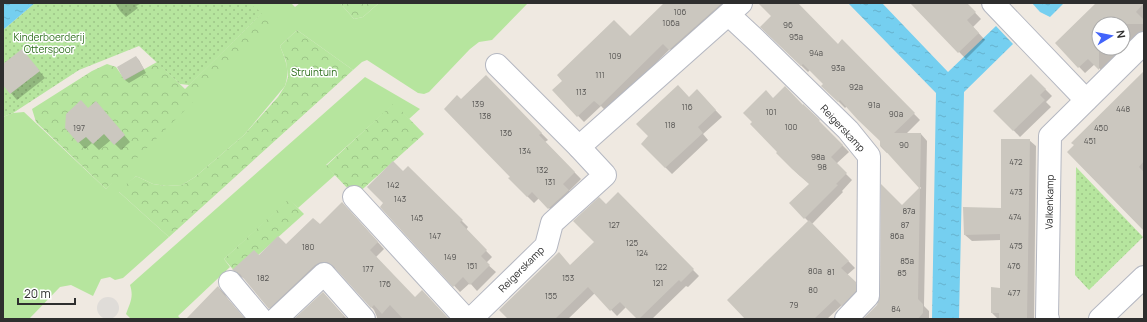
<svg xmlns="http://www.w3.org/2000/svg" width="1147" height="322" viewBox="0 0 1147 322" font-family="Manrope,sans-serif">
<style>
.grass{fill:#b6e59e}
.forest{fill:url(#forest-crowns)}
.park{fill:url(#park-dots)}
.plaza{fill:#dfdcd8}
.water{fill:url(#water-ripples)}
.shadow{fill:#0003;fill-rule:evenodd}
.building{fill:#cbc7bf}
.lines{fill:none;stroke-linecap:round;stroke-linejoin:round}
.street-casing{stroke:#b4b7c1;stroke-width:24}
.street{stroke:#fff;stroke-width:22}
.labels{text-anchor:middle;stroke-width:3;stroke-linejoin:round;paint-order:stroke}
.number-label{font-size:8px;fill:#555452}
.park-label{font-size:10px;fill:#2c6e1b;stroke:#fff}
.street-label{font-size:10px;fill:#2e2e2e;stroke:#fff}
</style>
<defs>
<pattern id="forest-crowns" width="20" height="18" patternUnits="userSpaceOnUse"><rect width="20" height="18" fill="#b6e59e"/><path d="M2 6a3 3 0 1 1 6 0M12 15a3 3 0 1 1 6 0" fill="none" stroke="#9dc588"/></pattern>
<pattern id="park-dots" width="8" height="8" patternUnits="userSpaceOnUse"><rect width="8" height="8" fill="#b6e59e"/><path d="M2 2h.1M6 6h.1" fill="none" stroke="#9dc588" stroke-width="1.8" stroke-linecap="round"/></pattern>
<pattern id="water-ripples" width="26" height="14" patternUnits="userSpaceOnUse"><rect width="26" height="14" fill="#75cff0"/><path d="M2 4q2-2 4 0t4 0M15 11q2-2 4 0t4 0" fill="none" stroke="#66b2ce"/></pattern>
</defs>
<rect width="100%" height="100%" fill="#efe9e1"/>
<!-- grass -->
<g class="grass">
<path d="M 122,3 L 291,3 L 295,7 L 300,3 L 340,3 L 354,19 L 363,17 L 379,3 L 528,3 L 492,40 L 479,42 L 470,49 L 429,92 L 424,94 L 418,93 L 367,60 L 362,62 L 353,70 L 297,30 L 280,46 C 286,61 290,70 285,86 L 244,135 L 195,177 L 182,185 L 166,186 L 153,184 L 136,176 L 119,192 L 169,237 L 123,278 L 115,280 L 110,277 L 101,279 L 93,296 L 71,285 L 60,287 L 29,319 L 3,319 L 3,117 L 13,113 L 24,112 L 106,189 L 262,13 L 189,85 L 145,43 Z"/>
<path d="M 365,77 L 420,109 L 409,119 L 394,104 L 326,165 L 335,175 L 298,208 L 289,200 L 224,259 L 230,267 L 178,316 L 181,319 L 131,319 L 126,314 C 130,303 134,297 130,285 Z"/>
</g>
<!-- forest -->
<g class="forest">
<path d="M 340,3 L 379,3 L 363,17 L 354,19 Z"/>
<path d="M 262,13 L 273,22 L 106,189 L 36,122 L 32,109 L 92,71 L 107,64 L 116,67 L 125,80 L 157,62 L 185,89 Z"/>
<path d="M 297,30 L 353,70 L 169,237 L 118,191 L 136,176 L 153,184 L 166,186 L 182,185 L 195,177 L 244,135 L 278,97 L 285,86 L 288,77 L 286,61 L 280,46 Z"/>
<path d="M 394,103 L 424,134 L 355,196 L 326,166 Z"/>
<path d="M 289,199 L 304,214 L 237,274 L 224,259 Z"/>
</g>
<!-- park -->
<g class="park">
<path d="M 35,3 L 249,3 L 262,13 L 189,85 L 180,84 L 139,46 L 79,70 L 13,113 L 3,117 L 3,30 Z"/>
<path d="M 1076,167 L 1143,237 L 1089,290 L 1075,275 Z"/>
</g>
<!-- plaza -->
<circle class="plaza" cx="108" cy="308" r="11"/>
<!-- water -->
<g class="water">
<path d="M 3,3 L 35,3 L 3,30 Z"/>
<path d="M 848,3 L 882,3 L 948,72 L 996,26 L 1013,44 L 964,92 L 959,319 L 932,319 L 936,93 Z"/>
<path d="M 1032,3 L 1064,3 L 1050,17 L 1040,12 Z"/>
</g>
<!-- shadow -->
<g class="shadow">
<path d="M 115,3 L 139,3 L 140,4 L 136,6 L 138,8 L 126,17 L 120,11 Z"/>
<path d="M 666,3 L 736,3 L 676,56 L 670,49 L 607,112 L 601,106 L 584,122 L 553,90 L 630,38 Z"/>
<path d="M 760,3 L 796,3 L 838,45 L 842,40 L 920,120 L 906,134 L 921,134 L 927,141 L 924,306 L 929,311 L 929,319 L 865,319 L 878,305 L 902,206 L 921,188 L 888,152 L 887,153 L 881,147 L 881,141 L 847,106 L 845,108 L 823,86 L 825,84 L 810,70 L 808,72 L 761,27 L 772,16 Z"/>
<path d="M 911,3 L 966,3 L 981,19 L 973,27 L 985,40 L 966,59 Z"/>
<path d="M 1097,3 L 1144,3 L 1144,34 L 1104,73 L 1095,64 L 1085,73 L 1056,43 ZM 1099,24 L 1123,24 L 1123,48 L 1099,48 Z"/>
<path d="M 22,50 L 45,78 L 17,100 L 3,84 L 3,66 Z"/>
<path d="M 136,57 L 139,60 L 146,73 L 129,83 L 125,80 L 118,67 Z"/>
<path d="M 1144,73 L 1144,230 L 1068,152 Z"/>
<path d="M 1031,75 L 1052,96 L 1046,102 L 1051,107 L 1020,137 L 995,111 Z"/>
<path d="M 486,77 L 548,140 L 545,142 L 581,179 L 569,191 L 575,197 L 556,215 L 539,198 L 534,203 L 510,179 L 512,177 L 461,101 Z"/>
<path d="M 697,91 L 722,117 L 703,134 L 708,140 L 672,174 L 642,144 Z"/>
<path d="M 774,99 L 803,105 L 849,152 L 836,164 L 852,180 L 842,191 L 843,192 L 812,224 L 855,268 L 847,275 L 861,289 L 848,311 L 842,305 L 827,319 L 746,319 L 809,222 L 790,203 L 810,184 L 799,175 L 778,153 Z"/>
<path d="M 88,109 L 102,109 L 130,142 L 121,150 L 111,140 L 99,150 L 92,143 L 85,149 L 66,128 Z"/>
<path d="M 1029,140 L 1036,146 L 1034,319 L 998,319 L 992,313 L 1001,289 L 1001,240 L 972,241 L 965,235 L 1002,209 Z"/>
<path d="M 408,167 L 468,227 L 466,230 L 492,257 L 486,263 L 496,272 L 477,291 L 470,283 L 460,292 L 381,207 L 403,172 Z"/>
<path d="M 618,194 L 699,276 L 688,287 L 686,286 L 652,319 L 638,319 L 626,307 L 617,316 L 595,293 L 568,319 L 510,319 L 570,266 L 595,242 L 606,205 Z"/>
<path d="M 349,210 L 384,249 L 376,257 L 415,299 L 449,319 L 377,319 L 377,317 L 374,310 L 339,271 L 335,268 L 328,268 L 272,310 L 245,279 L 240,276 L 234,270 L 259,256 L 286,246 Z"/>
<path d="M 218,287 L 225,294 L 227,298 L 245,319 L 203,319 Z"/>
<path d="M 329,300 L 347,319 L 296,319 Z"/>
</g>
<!-- building -->
<g class="building">
<path d="M 664,3 L 722,3 L 669,50 L 663,44 L 600,106 L 594,101 L 577,117 L 552,90 L 562,81 L 557,75 L 614,20 L 630,36 Z"/>
<path d="M 758,3 L 798,3 L 838,44 L 842,39 L 915,113 L 894,133 L 921,133 L 918,299 L 923,304 L 923,313 L 918,319 L 863,319 L 877,305 L 880,296 L 881,184 L 902,205 L 919,188 L 881,146 L 880,147 L 880,141 L 858,120 L 840,100 L 838,102 L 821,86 L 823,84 L 803,64 L 801,66 L 760,27 L 771,16 Z"/>
<path d="M 910,3 L 967,3 L 976,12 L 967,20 L 979,33 L 958,53 Z"/>
<path d="M 1096,3 L 1144,3 L 1136,12 L 1144,20 L 1144,24 L 1099,24 L 1099,70 L 1088,59 L 1078,68 L 1055,43 Z"/>
<path d="M 22,49 L 40,71 L 10,94 L 3,85 L 3,64 Z"/>
<path d="M 136,56 L 144,69 L 124,80 L 117,67 Z"/>
<path d="M 1144,71 L 1144,161 L 1139,167 L 1144,172 L 1144,231 L 1067,152 L 1074,145 L 1071,143 Z"/>
<path d="M 1031,74 L 1046,89 L 1040,95 L 1045,100 L 1013,131 L 993,111 Z"/>
<path d="M 486,75 L 542,133 L 539,135 L 575,172 L 563,184 L 569,190 L 548,209 L 532,192 L 527,197 L 508,178 L 510,177 L 444,109 L 457,95 L 461,99 Z"/>
<path d="M 678,85 L 689,97 L 697,89 L 716,110 L 698,127 L 703,133 L 665,168 L 641,144 L 648,136 L 636,124 Z"/>
<path d="M 785,86 L 803,105 L 803,104 L 820,120 L 819,121 L 843,145 L 831,157 L 847,173 L 836,184 L 838,185 L 804,219 L 789,203 L 809,184 L 792,169 L 776,153 L 777,152 L 750,124 L 752,122 L 743,113 L 766,90 L 773,98 Z"/>
<path d="M 81,100 L 88,108 L 96,101 L 125,135 L 114,145 L 104,134 L 93,144 L 86,137 L 78,143 L 65,128 L 66,114 Z"/>
<path d="M 1001,139 L 1030,139 L 1027,319 L 999,319 L 999,313 L 991,313 L 991,287 L 1000,288 L 1000,234 L 964,235 L 963,207 L 1001,208 Z"/>
<path d="M 393,161 L 403,171 L 408,166 L 463,220 L 460,222 L 487,250 L 481,256 L 490,265 L 470,285 L 463,277 L 453,287 L 380,207 L 383,203 L 367,187 Z"/>
<path d="M 618,192 L 694,269 L 681,282 L 679,280 L 639,319 L 637,319 L 620,302 L 610,311 L 588,287 L 555,319 L 508,319 L 499,310 L 559,252 L 570,265 L 594,242 L 573,221 L 599,197 L 606,204 Z"/>
<path d="M 342,202 L 378,242 L 370,250 L 415,297 L 422,290 L 449,319 L 403,319 L 390,305 L 382,314 L 374,305 L 371,308 L 333,266 L 327,262 L 321,262 L 315,265 L 269,309 L 240,274 L 232,270 L 254,250 L 259,255 L 278,236 L 286,244 L 313,218 L 320,224 Z"/>
<path d="M 809,220 L 849,261 L 841,268 L 856,282 L 856,291 L 842,306 L 835,299 L 814,319 L 745,319 L 727,300 Z"/>
<path d="M 218,286 L 220,290 L 245,319 L 186,319 Z"/>
<path d="M 323,292 L 344,316 L 341,319 L 294,319 Z"/>
</g>
<g class="lines">
<defs>
<g id="street">
<path d="M 993,3 L 1086,100"/>
<path d="M 729,15 L 759,43 L 848,130 L 869,156 L 868,296 L 846,319"/>
<path d="M 579,147 L 741,3"/>
<path d="M 354,197 L 466,319"/>
<path d="M 230,282 L 261,319"/>
<path d="M 276,319 L 324,274 L 364,319"/>
<path d="M 471,319 L 546,246 L 552,223 L 605,175 L 579,147 L 497,65"/>
<path d="M 1048,319 L 1047,317 L 1050,136 L 1144,43"/>
<path d="M 1100,319 L 1144,277"/>
</g>
</defs>
<!-- street casing -->
<use href="#street" class="street-casing"/>
<!-- street -->
<use href="#street" class="street"/>
</g>
<g class="labels">
<!-- number labels -->
<g class="number-label">
<text x="680" y="15">106</text>
<text x="671" y="26">106a</text>
<text x="788" y="28">96</text>
<text x="796" y="40">95a</text>
<text x="816" y="56">94a</text>
<text x="615" y="59">109</text>
<text x="838" y="71">93a</text>
<text x="600" y="78">111</text>
<text x="856" y="90">92a</text>
<text x="581" y="95">113</text>
<text x="478" y="107">139</text>
<text x="874" y="108">91a</text>
<text x="687" y="110">116</text>
<text x="1123" y="112">448</text>
<text x="771" y="115">101</text>
<text x="896" y="117">90a</text>
<text x="485" y="119">138</text>
<text x="670" y="128">118</text>
<text x="791" y="130">100</text>
<text x="79" y="131">197</text>
<text x="1101" y="131">450</text>
<text x="506" y="136">136</text>
<text x="1090" y="144">451</text>
<text x="904" y="148">90</text>
<text x="525" y="154">134</text>
<text x="818" y="160">98a</text>
<text x="1016" y="165">472</text>
<text x="822" y="170">98</text>
<text x="542" y="173">132</text>
<text x="550" y="185">131</text>
<text x="393" y="188">142</text>
<text x="1016" y="195">473</text>
<text x="400" y="202">143</text>
<text x="909" y="214">87a</text>
<text x="1015" y="220">474</text>
<text x="417" y="221">145</text>
<text x="614" y="228">127</text>
<text x="905" y="228">87</text>
<text x="435" y="239">147</text>
<text x="897" y="239">86a</text>
<text x="632" y="246">125</text>
<text x="1016" y="249">475</text>
<text x="308" y="250">180</text>
<text x="642" y="256">124</text>
<text x="450" y="260">149</text>
<text x="907" y="264">85a</text>
<text x="472" y="269">151</text>
<text x="1014" y="269">476</text>
<text x="661" y="270">122</text>
<text x="368" y="272">177</text>
<text x="815" y="274">80a</text>
<text x="831" y="275">81</text>
<text x="902" y="276">85</text>
<text x="263" y="281">182</text>
<text x="568" y="281">153</text>
<text x="658" y="286">121</text>
<text x="385" y="287">176</text>
<text x="813" y="293">80</text>
<text x="1014" y="296">477</text>
<text x="551" y="299">155</text>
<text x="794" y="308">79</text>
<text x="896" y="312">84</text>
</g>
<!-- park labels -->
<g class="park-label">
<text x="49" y="41">Kinderboerderij<tspan x="49" dy="12">Otterspoor</tspan></text>
<text x="314" y="76">Struintuin</text>
</g>
<!-- street labels -->
<g class="street-label">
<text transform="translate(843 128) rotate(47)" y="4">Reigerskamp</text>
<text transform="translate(1049 202) rotate(-89)" y="4">Valkenkamp</text>
<text transform="translate(521 269) rotate(-45)" y="4">Reigerskamp</text>
</g>
</g>
<!-- border -->
<rect width="1147" height="322" fill="none" stroke="#2e2e2e" stroke-width="8"/>
<!-- north arrow -->
<g transform="translate(1111 36) rotate(80)"><circle r="19" fill="#ffffff" stroke="#ababab"/>
<path d="M0-3L7 15L0 10L-7 15Z" fill="#4264fb"/>
<text y="-6" font-size="11" font-weight="bold" text-anchor="middle" fill="#2e2e2e">N</text>
</g>
<!-- scale -->
<path d="M18 298v6h57v-6" fill="none" stroke="#2e2e2e" stroke-width="2"/>
<text x="24" y="298" font-size="12" fill="#2e2e2e" stroke="#ffffff" stroke-width="3" paint-order="stroke">20 m</text>
</svg>
